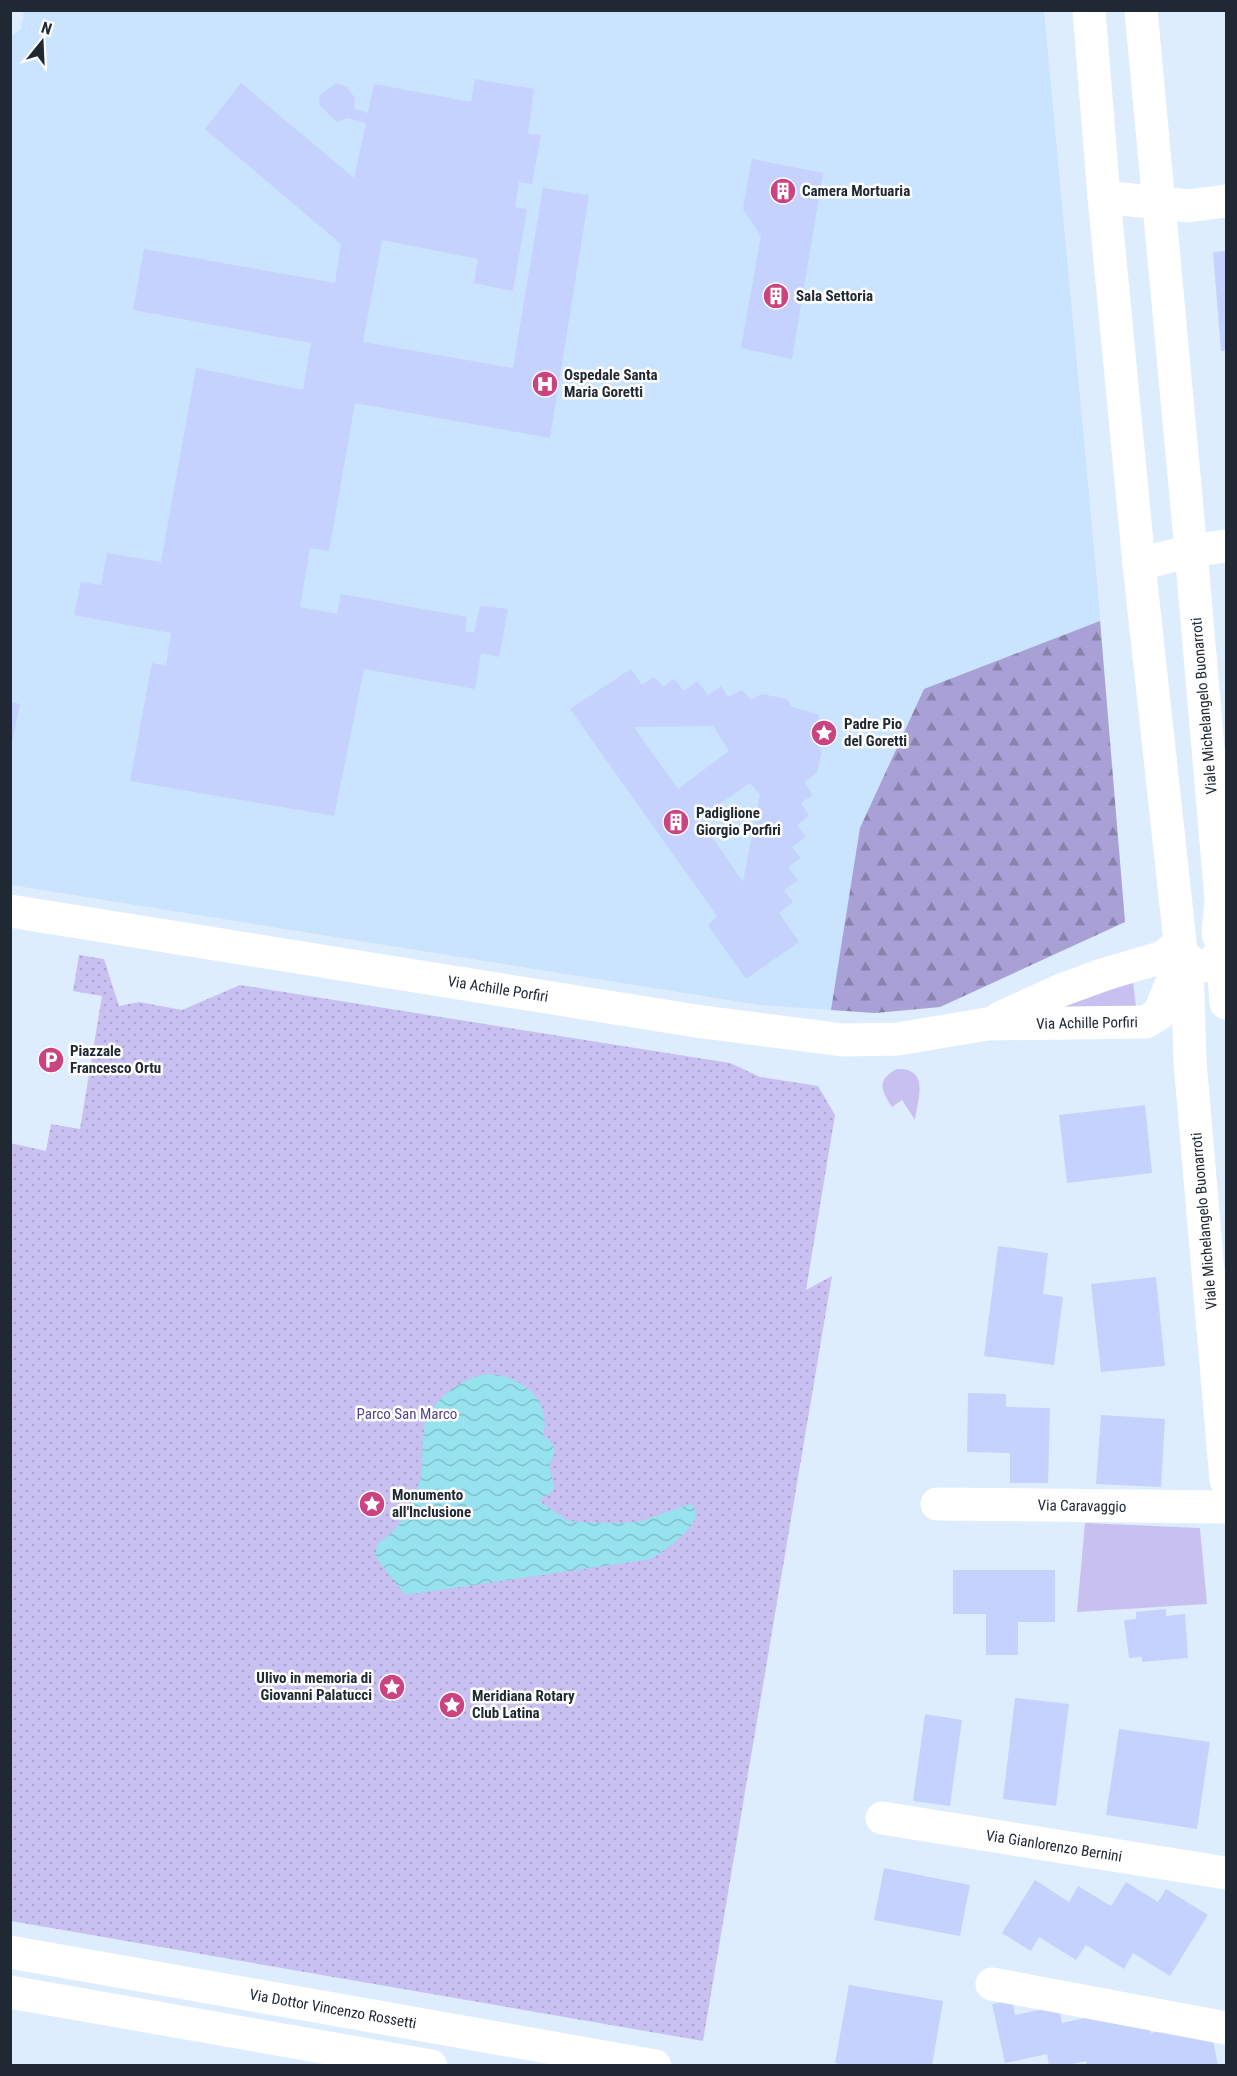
<svg xmlns="http://www.w3.org/2000/svg" width="1237" height="2076" viewBox="0 0 1237 2076" font-family="'Roboto Condensed',sans-serif">
<style>
.built{fill:#cae3fe}
.grass{fill:#c9c0f2}
.forest{fill:url(#forest-firs)}
.park{fill:url(#park-dots)}
.water{fill:url(#water-waves)}
.building{fill:#c5d2fd;fill-rule:evenodd}
.lines{fill:none;stroke-linecap:round;stroke-linejoin:round}
.minor{stroke:#fff;stroke-width:33}
.labels{text-anchor:middle;stroke-width:5;stroke-linejoin:round;paint-order:stroke}
.poi-label{font-size:15px;font-weight:bold;fill:#202933;stroke:#fff;text-anchor:start}
.street-label{font-size:15px;fill:#202933;stroke:#fff}
.park-label{font-size:15px;fill:#554588;stroke:#fff}
</style>
<defs>
<pattern id="forest-firs" width="22" height="20" patternUnits="userSpaceOnUse" patternTransform="scale(1.5)"><rect width="22" height="20" fill="#a9a0d5"/><path d="M5 1l3.5 6h-7zM16 11l3.5 6h-7z" fill="#8982ad"/></pattern>
<pattern id="park-dots" width="8" height="8" patternUnits="userSpaceOnUse" patternTransform="scale(1.5)"><rect width="8" height="8" fill="#c9c0f2"/><path d="M2 2h.1M6 6h.1" fill="none" stroke="#aca5d0" stroke-width="1.8" stroke-linecap="round"/></pattern>
<pattern id="water-waves" width="16" height="10" patternUnits="userSpaceOnUse" patternTransform="scale(1.5)"><rect width="16" height="10" fill="#96e2ee"/><path d="M0 5q4-4 8 0t8 0" fill="none" stroke="#81c2cd"/></pattern>
</defs>
<rect width="100%" height="100%" fill="#ddedfd"/>
<!-- built -->
<path class="built" d="M 24,11 L 1044,11 L 1097,581 L 1125,922 L 940,1007 L 875,1013 L 760,1005 L 11,885 L 10,37 L 21,29 Z"/>
<!-- grass -->
<g class="grass">
<path d="M 1133,982 L 1136,1006 L 1062,1007 Z"/>
<path d="M 897,1069 C 930,1068 918,1099 915,1120 L 902,1100 L 892,1107 C 881,1090 876,1080 897,1069 Z"/>
<path d="M 1085,1523 L 1200,1528 L 1207,1604 L 1077,1612 Z"/>
</g>
<!-- forest -->
<path class="forest" d="M 1100,621 L 1125,922 L 940,1007 L 875,1013 L 831,1010 L 860,828 L 924,689 Z"/>
<!-- park -->
<path class="park" d="M 79,955 L 104,959 L 119,1006 L 139,1002 L 182,1010 L 240,985 L 730,1063 L 760,1077 L 818,1086 L 835,1115 L 806,1290 L 832,1276 L 703,2041 L 11,1921 L 10,1143 L 46,1151 L 51,1124 L 80,1129 L 102,996 L 73,991 Z"/>
<!-- water -->
<path class="water" d="M 486,1374 C 521,1375 552,1399 543,1437 L 549,1439 L 555,1451 L 549,1466 L 554,1487 L 552,1492 L 538,1500 L 566,1520 L 577,1522 L 619,1523 L 642,1521 L 690,1504 C 712,1520 663,1551 651,1559 L 405,1595 L 375,1556 L 378,1543 C 402,1530 419,1494 422,1468 C 423,1453 421,1436 426,1422 C 434,1397 462,1379 486,1374 Z"/>
<!-- building -->
<g class="building">
<path d="M 475,79 L 534,89 L 528,134 L 541,135 L 532,184 L 519,182 L 515,207 L 527,209 L 513,291 L 474,283 L 478,259 L 382,240 L 363,342 L 513,368 L 543,188 L 589,195 L 550,438 L 355,403 L 329,551 L 310,548 L 300,607 L 337,614 L 341,594 L 467,617 L 465,631 L 474,633 L 480,606 L 508,609 L 499,657 L 481,653 L 475,689 L 364,669 L 334,816 L 130,781 L 152,663 L 166,666 L 171,633 L 74,615 L 81,582 L 101,585 L 107,553 L 161,562 L 196,368 L 303,390 L 311,343 L 133,310 L 144,249 L 335,283 L 341,244 L 205,129 L 241,83 L 354,178 L 366,123 L 347,118 L 337,122 L 320,106 L 319,96 L 336,83 L 347,87 L 355,98 L 354,109 L 368,113 L 374,84 L 471,102 Z"/>
<path d="M 752,159 L 823,173 L 792,359 L 741,348 L 761,236 L 743,209 Z"/>
<path d="M 1226,251 L 1226,351 L 1221,351 L 1213,252 Z"/>
<path d="M 631,669 L 642,685 L 654,677 L 663,687 L 674,679 L 684,691 L 697,681 L 708,695 L 721,686 L 728,697 L 742,690 L 751,700 L 762,694 L 787,699 L 792,707 L 819,715 L 812,738 L 822,751 L 817,773 L 804,782 L 813,795 L 801,803 L 809,815 L 797,826 L 806,837 L 792,847 L 801,858 L 788,867 L 798,880 L 784,890 L 793,902 L 779,913 L 799,942 L 746,979 L 708,925 L 717,916 L 570,709 ZM 713,726 L 729,751 L 678,789 L 634,727 ZM 750,783 L 760,795 L 743,882 L 699,818 Z"/>
<path d="M 10,702 L 20,704 L 12,743 L 10,743 Z"/>
<path d="M 1145,1105 L 1152,1173 L 1067,1183 L 1059,1115 Z"/>
<path d="M 998,1246 L 1048,1253 L 1043,1294 L 1063,1297 L 1054,1365 L 984,1356 Z"/>
<path d="M 1156,1277 L 1165,1366 L 1101,1372 L 1091,1284 Z"/>
<path d="M 968,1393 L 1006,1394 L 1006,1407 L 1050,1408 L 1048,1483 L 1010,1483 L 1010,1453 L 967,1452 Z"/>
<path d="M 1101,1415 L 1165,1419 L 1161,1487 L 1096,1484 Z"/>
<path d="M 953,1570 L 1055,1570 L 1055,1622 L 1018,1622 L 1018,1655 L 986,1655 L 986,1614 L 953,1614 Z"/>
<path d="M 1166,1609 L 1166,1616 L 1185,1614 L 1188,1658 L 1142,1662 L 1142,1657 L 1129,1658 L 1124,1620 L 1136,1619 L 1136,1612 Z"/>
<path d="M 1015,1698 L 1069,1704 L 1056,1806 L 1003,1799 Z"/>
<path d="M 925,1714 L 962,1720 L 950,1806 L 913,1801 Z"/>
<path d="M 1119,1729 L 1210,1742 L 1197,1829 L 1106,1815 Z"/>
<path d="M 884,1868 L 970,1885 L 960,1936 L 874,1920 Z"/>
<path d="M 1035,1880 L 1069,1902 L 1078,1886 L 1111,1906 L 1126,1882 L 1158,1902 L 1166,1889 L 1208,1915 L 1170,1976 L 1133,1953 L 1124,1969 L 1086,1945 L 1076,1960 L 1039,1937 L 1031,1951 L 1002,1933 Z"/>
<path d="M 849,1985 L 943,2001 L 932,2066 L 847,2066 L 835,2063 Z"/>
<path d="M 1012,2000 L 1015,2015 L 1059,2006 L 1062,2023 L 1118,2011 L 1147,2017 L 1151,2033 L 1189,2025 L 1212,2034 L 1218,2066 L 1087,2066 L 1086,2061 L 1062,2066 L 1049,2066 L 1047,2054 L 1005,2063 L 992,2004 Z"/>
</g>
<g class="lines">
<!-- minor -->
<g class="minor">
<path d="M 1089,10 L 1104,197 L 1139,564 L 1181,951 C 1192,972 1217,971 1222,946"/>
<path d="M 1141,10 L 1191,551 L 1221,899 L 1218,934"/>
<path d="M 1104,197 L 1188,206 L 1226,201"/>
<path d="M 1139,564 L 1191,551 L 1226,546"/>
<path d="M 10,911 L 696,1021 L 843,1040 L 898,1039 L 987,1024 L 1146,1022 L 1159,1014 L 1174,977 L 1184,958"/>
<path d="M 1221,939 L 1226,1003"/>
<path d="M 1187,961 L 1190,1062 L 1226,1480"/>
<path d="M 1000,1018 L 1059,991 L 1102,975 L 1163,957 L 1179,944"/>
<path d="M 937,1504 L 1226,1507"/>
<path d="M 882,1818 L 1226,1873"/>
<path d="M 10,1952 L 655,2066"/>
<path d="M 992,1984 L 1226,2028"/>
<path d="M 10,1992 L 431,2066"/>
</g>
</g>
<!-- icons -->
<defs>
<symbol id="building-disc" viewBox="-11 -11 22 22"><circle r="9.5" fill="#cb4482" stroke="#fff"/><path d="M-4-6H4V6H1V3H-1V6H-4ZM-2.5-4.3h1.7v1.8h-1.7ZM.8-4.3h1.7v1.8H.8ZM-2.5-1h1.7V.8h-1.7ZM.8-1h1.7V.8H.8Z" fill="#fff"/></symbol>
<symbol id="hospital-disc" viewBox="-11 -11 22 22"><circle r="9.5" fill="#cb4482" stroke="#fff"/><path d="M-5-5h3v3.5h4V-5h3V5h-3V1.5h-4V5h-3Z" fill="#fff"/></symbol>
<symbol id="sight-disc" viewBox="-11 -11 22 22"><circle r="9.5" fill="#cb4482" stroke="#fff"/><path d="M0-6L1.8-2.2L6-1.7L2.9 1.2L3.7 5.4L0 3.3L-3.7 5.4L-2.9 1.2L-6-1.7L-1.8-2.2Z" fill="#fff"/></symbol>
<symbol id="parking-disc" viewBox="-11 -11 22 22"><circle r="9.5" fill="#cb4482" stroke="#fff"/><path d="M-3.5-5.5H1a3.5 3.5 0 0 1 0 7H-1V5.5H-3.5ZM-1-3.4V-.6H.8a1.4 1.4 0 0 0 0-2.8Z" fill="#fff"/></symbol>
</defs>
<g fill-rule="evenodd">
<use href="#building-disc" x="768" y="176" width="30" height="30"/>
<use href="#building-disc" x="761" y="281" width="30" height="30"/>
<use href="#hospital-disc" x="530" y="369" width="30" height="30"/>
<use href="#sight-disc" x="809" y="718" width="30" height="30"/>
<use href="#building-disc" x="661" y="807" width="30" height="30"/>
<use href="#parking-disc" x="36" y="1045" width="30" height="30"/>
<use href="#sight-disc" x="357" y="1489" width="30" height="30"/>
<use href="#sight-disc" x="377" y="1672" width="30" height="30"/>
<use href="#sight-disc" x="437" y="1690" width="30" height="30"/>
</g>
<g class="labels">
<!-- poi labels -->
<g class="poi-label">
<text x="802" y="196">Camera Mortuaria</text>
<text x="796" y="301">Sala Settoria</text>
<text x="564" y="380">Ospedale Santa<tspan x="564" dy="17">Maria Goretti</tspan></text>
<text x="844" y="729">Padre Pio<tspan x="844" dy="17">del Goretti</tspan></text>
<text x="696" y="818">Padiglione<tspan x="696" dy="17">Giorgio Porfiri</tspan></text>
<text x="70" y="1056">Piazzale<tspan x="70" dy="17">Francesco Ortu</tspan></text>
<text x="392" y="1500">Monumento<tspan x="392" dy="17">all'Inclusione</tspan></text>
<text x="372" y="1683" text-anchor="end">Ulivo in memoria di<tspan x="372" dy="17">Giovanni Palatucci</tspan></text>
<text x="472" y="1701">Meridiana Rotary<tspan x="472" dy="17">Club Latina</tspan></text>
</g>
<!-- street labels -->
<g class="street-label">
<text transform="translate(1204 706) rotate(-95)" y="5">Viale Michelangelo Buonarroti</text>
<text transform="translate(498 989) rotate(9)" y="5">Via Achille Porfiri</text>
<text transform="translate(1087 1023) rotate(-1)" y="5">Via Achille Porfiri</text>
<text transform="translate(1204 1221) rotate(-95)" y="5">Viale Michelangelo Buonarroti</text>
<text transform="translate(1082 1506) rotate(1)" y="5">Via Caravaggio</text>
<text transform="translate(1054 1846) rotate(9)" y="5">Via Gianlorenzo Bernini</text>
<text transform="translate(333 2009) rotate(10)" y="5">Via Dottor Vincenzo Rossetti</text>
</g>
<!-- park labels -->
<g class="park-label">
<text x="407" y="1419">Parco San Marco</text>
</g>
</g>
<!-- border -->
<rect width="1237" height="2076" fill="none" stroke="#202933" stroke-width="24"/>
<!-- north arrow -->
<g transform="translate(42 42) rotate(18)" stroke="#ffffff" stroke-width="4.5" paint-order="stroke">
<path d="M0-4.5L10 22L0 15L-10 22Z" fill="#202933"/>
<text y="-9" font-size="16" font-weight="bold" text-anchor="middle" fill="#202933">N</text>
</g>
</svg>
